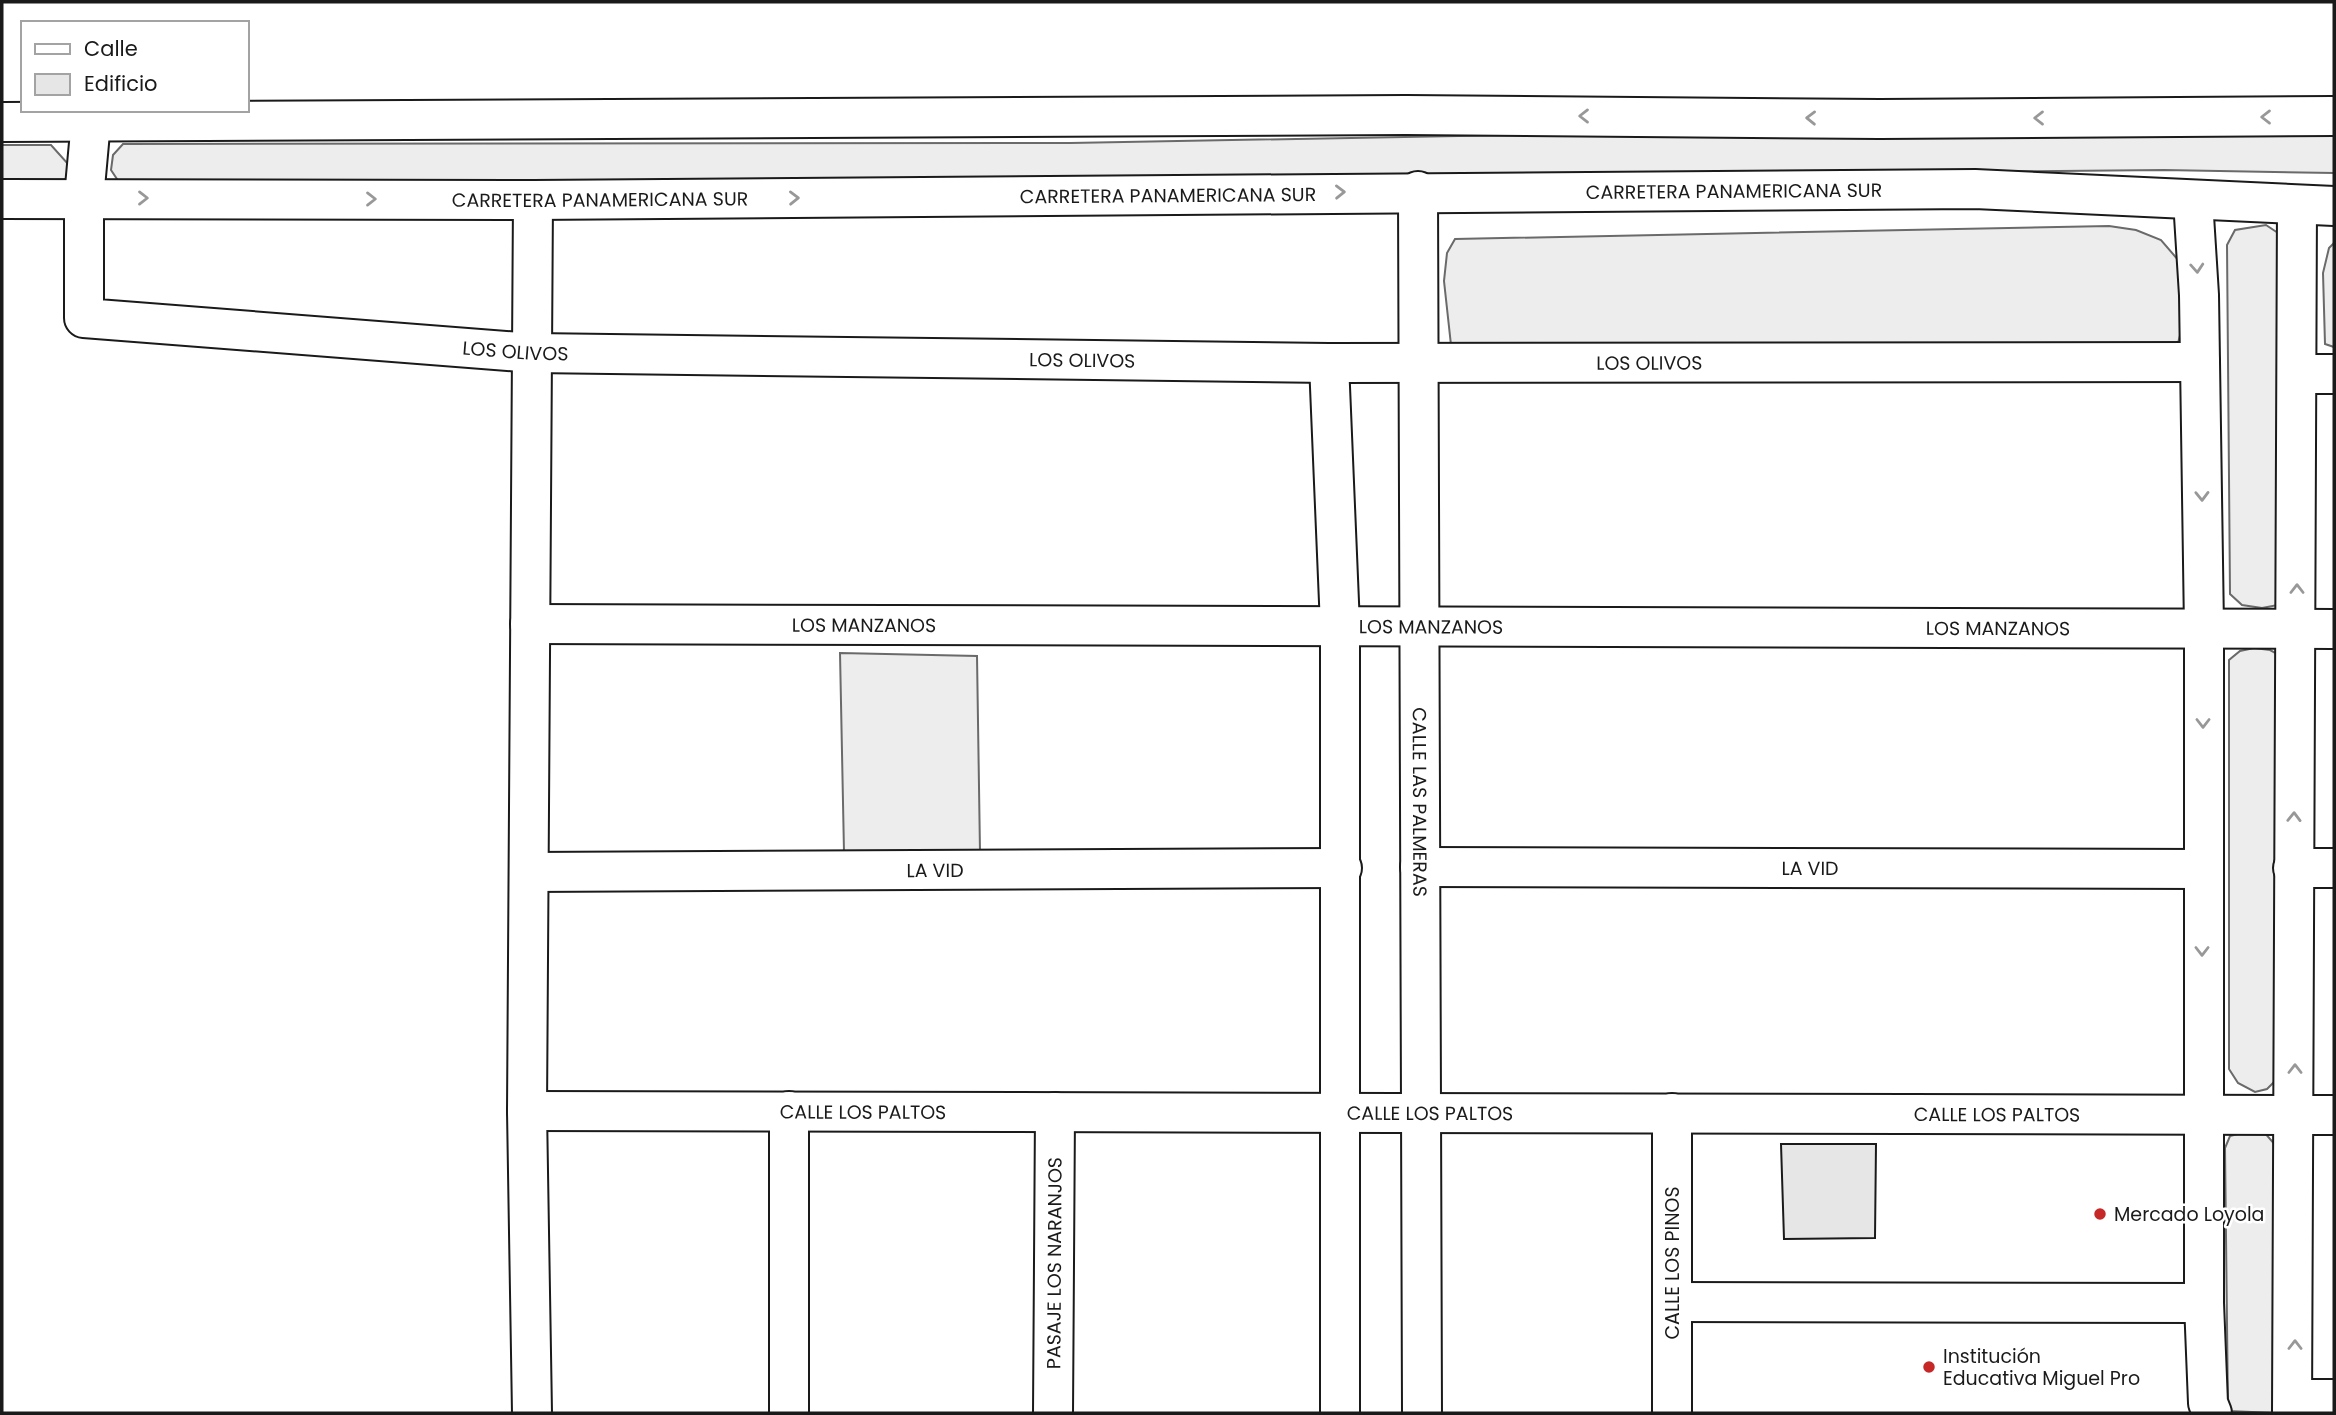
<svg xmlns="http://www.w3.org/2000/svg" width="2336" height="1415" viewBox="0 0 2336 1415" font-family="Poppins,sans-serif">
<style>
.built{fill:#ededed;stroke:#6a6a6a;stroke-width:2}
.building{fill:#e6e6e6;stroke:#1a1a1a;stroke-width:2}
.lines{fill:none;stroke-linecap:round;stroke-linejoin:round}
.minor-casing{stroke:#1a1a1a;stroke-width:42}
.highway-casing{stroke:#1a1a1a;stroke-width:42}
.minor{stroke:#fff;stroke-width:38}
.highway{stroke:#fff;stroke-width:38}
.oneway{stroke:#989898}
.poi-dot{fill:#c62828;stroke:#fff;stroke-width:2.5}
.labels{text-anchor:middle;stroke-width:5;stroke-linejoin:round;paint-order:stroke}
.street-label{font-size:19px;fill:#1a1a1a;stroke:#fff}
.poi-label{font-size:19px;fill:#1a1a1a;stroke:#fff;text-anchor:start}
</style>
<rect width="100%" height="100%" fill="#fff"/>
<!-- built -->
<g class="built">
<path d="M 1737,131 L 2334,136 L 2334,173 L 2164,170 L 1411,177 L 129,183 L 119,182 L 111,170 L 113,155 L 123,144 L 1070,143 Z"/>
<path d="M 2,145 L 51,145 L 69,165 L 68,175 L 63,183 L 2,183 Z"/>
<path d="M 2266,225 L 2281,235 L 2278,605 L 2262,608 L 2242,605 L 2230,594 L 2227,245 L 2235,230 Z"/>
<path d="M 2109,226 L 2136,230 L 2161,240 L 2179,261 L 2185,316 L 2177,347 L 1451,345 L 1444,281 L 1447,253 L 1455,239 Z"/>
<path d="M 2334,243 L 2334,347 L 2325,344 L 2323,273 L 2329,248 Z"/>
<path d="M 2254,648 L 2270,650 L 2281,656 L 2277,1079 L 2267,1089 L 2255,1092 L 2238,1083 L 2229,1069 L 2229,660 L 2240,651 Z"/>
<path d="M 840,653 L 977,656 L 980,852 L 844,852 Z"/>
<path d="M 2249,1131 L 2264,1132 L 2277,1147 L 2276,1413 L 2228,1411 L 2225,1148 L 2230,1136 Z"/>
</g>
<!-- building -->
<path class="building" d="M 1781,1144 L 1876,1144 L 1875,1238 L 1784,1239 Z"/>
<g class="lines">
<defs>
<g id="minor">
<path id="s1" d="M 91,121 L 84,198 L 84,318 L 533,353 L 1329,363 L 2200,362"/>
<path id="s2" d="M 1418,191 L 1422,1413"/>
<path d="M 2193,200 L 2199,295 L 2204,628 L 2204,1303 L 2208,1403 L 2212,1413"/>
<path d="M 1329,363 L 1340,626 L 1340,1413"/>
<path d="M 2299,374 L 2334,374"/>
<path id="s3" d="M 530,624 L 2334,629"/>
<path id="s4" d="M 1420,867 L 2202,869"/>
<path d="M 2293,868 L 2334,868"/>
<path id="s5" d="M 529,872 L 1342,868"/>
<path id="s6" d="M 527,1111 L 2334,1115"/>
<path d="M 789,1111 L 789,1413"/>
<path d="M 1672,1113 L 1672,1413"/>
<path d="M 1672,1302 L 2204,1303"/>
<path d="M 2294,1399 L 2334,1399"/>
<path d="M 532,1413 L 527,1111 L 533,200"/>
<path id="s7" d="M 1053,1413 L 1055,1112"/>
<path d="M 2292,1413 L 2297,205"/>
</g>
<g id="highway">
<path d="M 2,122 L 1406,115 L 1880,119 L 2334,116"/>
<path id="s8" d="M 2,199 L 533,200 L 1975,189 L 2334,206"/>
</g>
</defs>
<!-- minor casing -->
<use href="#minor" class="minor-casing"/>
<!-- highway casing -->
<use href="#highway" class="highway-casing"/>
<!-- minor -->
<use href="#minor" class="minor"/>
<!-- highway -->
<use href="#highway" class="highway"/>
</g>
<!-- one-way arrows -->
<defs><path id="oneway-chevron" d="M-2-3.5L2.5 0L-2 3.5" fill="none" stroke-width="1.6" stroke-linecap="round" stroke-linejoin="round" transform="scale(1.75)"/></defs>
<g class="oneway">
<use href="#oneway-chevron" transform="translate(1584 116) rotate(-180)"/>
<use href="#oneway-chevron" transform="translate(2266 117) rotate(180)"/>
<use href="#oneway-chevron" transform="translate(1811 118) rotate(-179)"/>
<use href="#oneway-chevron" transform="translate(2039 118) rotate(180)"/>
<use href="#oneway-chevron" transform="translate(1340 192) rotate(-1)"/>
<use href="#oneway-chevron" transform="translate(143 198)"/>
<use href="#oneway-chevron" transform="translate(794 198) rotate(-1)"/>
<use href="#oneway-chevron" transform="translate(371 199)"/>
<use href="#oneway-chevron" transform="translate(2197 268) rotate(86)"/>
<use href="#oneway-chevron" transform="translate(2202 496) rotate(89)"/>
<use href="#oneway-chevron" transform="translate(2297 589) rotate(-90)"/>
<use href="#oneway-chevron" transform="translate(2203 723) rotate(90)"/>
<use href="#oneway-chevron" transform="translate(2294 817) rotate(-89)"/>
<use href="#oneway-chevron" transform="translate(2202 951) rotate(90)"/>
<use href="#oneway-chevron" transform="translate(2295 1069) rotate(-90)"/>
<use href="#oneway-chevron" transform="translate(2295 1345) rotate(-90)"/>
</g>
<!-- markers -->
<g class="poi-dot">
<circle cx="2100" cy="1214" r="7"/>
<circle cx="1929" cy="1367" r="7"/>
</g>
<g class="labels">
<!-- street labels -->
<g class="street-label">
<text dy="7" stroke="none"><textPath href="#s8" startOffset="1732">CARRETERA PANAMERICANA SUR</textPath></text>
<text dy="7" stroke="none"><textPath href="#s8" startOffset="1166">CARRETERA PANAMERICANA SUR</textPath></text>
<text dy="7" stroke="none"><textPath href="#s8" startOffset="598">CARRETERA PANAMERICANA SUR</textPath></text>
<text dy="7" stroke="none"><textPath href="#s1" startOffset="630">LOS OLIVOS</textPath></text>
<text dy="7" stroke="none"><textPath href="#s1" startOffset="1197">LOS OLIVOS</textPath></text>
<text dy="7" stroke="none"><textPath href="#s1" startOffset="1764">LOS OLIVOS</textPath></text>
<text dy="7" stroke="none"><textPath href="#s3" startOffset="334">LOS MANZANOS</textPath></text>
<text dy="7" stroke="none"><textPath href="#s3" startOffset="901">LOS MANZANOS</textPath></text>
<text dy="7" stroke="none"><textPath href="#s3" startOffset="1468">LOS MANZANOS</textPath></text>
<text dy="7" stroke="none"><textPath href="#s2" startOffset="611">CALLE LAS PALMERAS</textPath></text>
<text dy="7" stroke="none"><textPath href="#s4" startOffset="390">LA VID</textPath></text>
<text dy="7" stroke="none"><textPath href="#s5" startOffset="406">LA VID</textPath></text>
<text dy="7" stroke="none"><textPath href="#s6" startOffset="336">CALLE LOS PALTOS</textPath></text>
<text dy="7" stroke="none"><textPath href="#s6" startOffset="903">CALLE LOS PALTOS</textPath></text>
<text dy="7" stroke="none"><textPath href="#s6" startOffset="1470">CALLE LOS PALTOS</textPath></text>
<text dy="7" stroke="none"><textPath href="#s7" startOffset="150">PASAJE LOS NARANJOS</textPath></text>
<text transform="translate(1672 1263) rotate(-90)" y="7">CALLE LOS PINOS</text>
</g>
<!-- poi labels -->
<g class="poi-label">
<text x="2114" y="1221">Mercado Loyola</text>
<text x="1943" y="1363">Institución<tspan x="1943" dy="22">Educativa Miguel Pro</tspan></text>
</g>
</g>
<!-- border -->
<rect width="2336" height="1415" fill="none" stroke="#1a1a1a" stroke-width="7"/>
<!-- legend -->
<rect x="21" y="21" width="228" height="91" fill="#ffffff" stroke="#a3a3a3" stroke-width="2"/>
<rect x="35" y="44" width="35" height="10" fill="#ffffff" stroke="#a3a3a3" stroke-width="2"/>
<text x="84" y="56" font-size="21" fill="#1a1a1a">Calle</text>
<rect x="35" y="74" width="35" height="21" fill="#e6e6e6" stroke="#a3a3a3" stroke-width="2"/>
<text x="84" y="91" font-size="21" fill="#1a1a1a">Edificio</text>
</svg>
